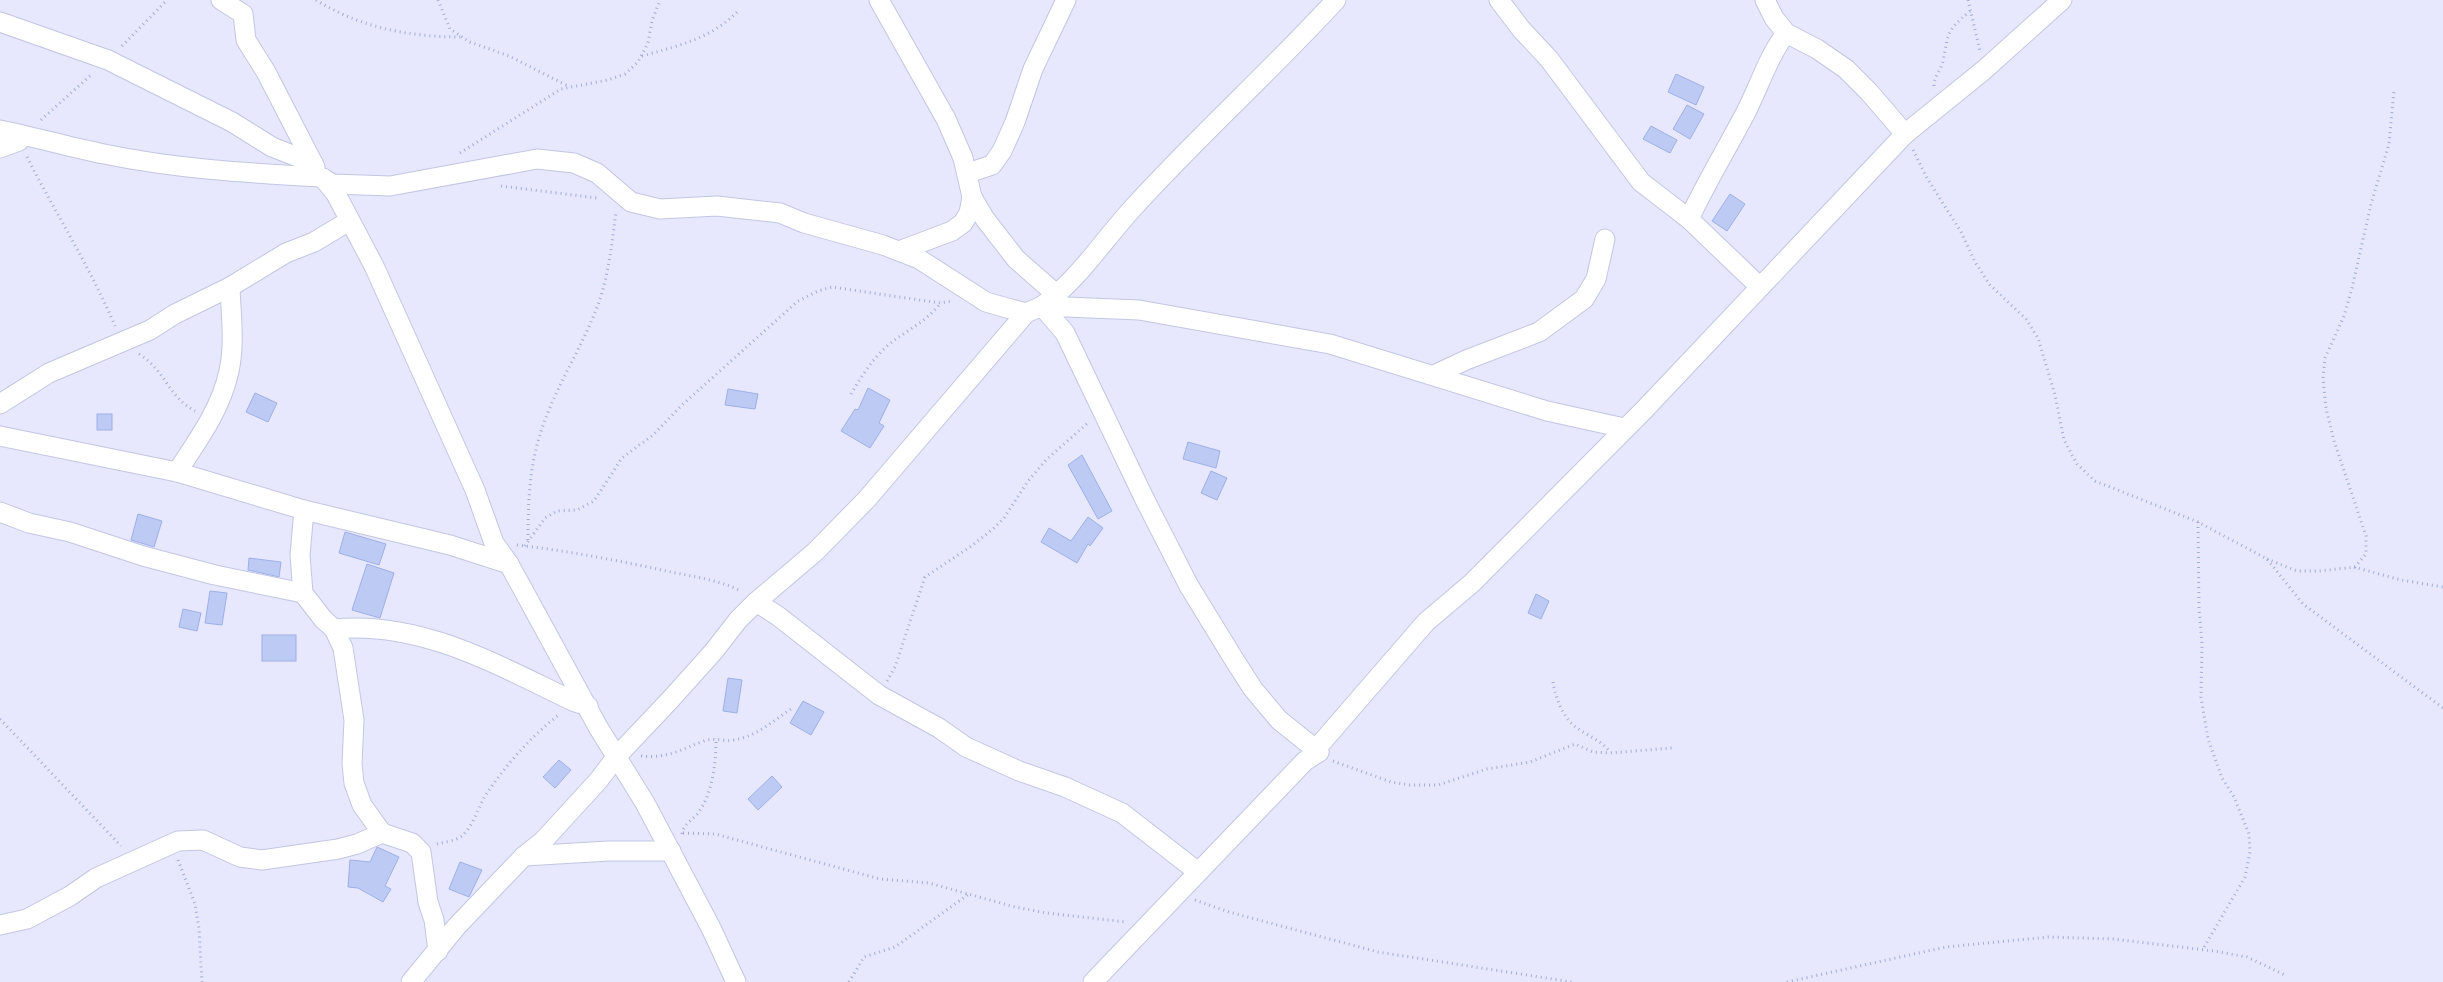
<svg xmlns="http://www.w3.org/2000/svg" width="2443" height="982" viewBox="0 0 2443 982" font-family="'Archivo Narrow',sans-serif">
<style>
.building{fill:#bdcaf4;stroke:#9db0e7}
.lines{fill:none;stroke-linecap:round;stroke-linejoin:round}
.minor-casing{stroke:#c1c7e3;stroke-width:21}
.path{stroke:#a0aed9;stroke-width:3;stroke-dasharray:1 4;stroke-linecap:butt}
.minor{stroke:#fff;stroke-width:19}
</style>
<rect width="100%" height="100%" fill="#e7e7fd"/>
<!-- building -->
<g class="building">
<path d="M 1676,74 L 1704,87 L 1696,105 L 1668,92 Z"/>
<path d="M 1687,105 L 1704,114 L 1690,139 L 1673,129 Z"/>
<path d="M 1651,126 L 1677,140 L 1670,153 L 1643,139 Z"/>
<path d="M 1730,194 L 1745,204 L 1727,231 L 1712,221 Z"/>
<path d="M 868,388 L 890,400 L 879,423 L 884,426 L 870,448 L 841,431 L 855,409 L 858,410 Z"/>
<path d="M 728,389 L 758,394 L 755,409 L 725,405 Z"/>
<path d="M 255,393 L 277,403 L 268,422 L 246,412 Z"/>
<rect x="97" y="414" width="15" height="16"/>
<path d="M 1188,442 L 1220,451 L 1216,468 L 1183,459 Z"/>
<path d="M 1082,455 L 1112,511 L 1098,519 L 1068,465 Z"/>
<path d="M 1211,471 L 1227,478 L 1217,500 L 1201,493 Z"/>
<path d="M 138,514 L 162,521 L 154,547 L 131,540 Z"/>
<path d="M 1088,517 L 1103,528 L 1090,546 L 1088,544 L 1077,563 L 1041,542 L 1049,528 L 1071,541 Z"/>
<path d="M 345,532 L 386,544 L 379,565 L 339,553 Z"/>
<path d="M 249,558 L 281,562 L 279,577 L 248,570 Z"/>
<path d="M 367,564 L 394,573 L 380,618 L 352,610 Z"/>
<path d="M 210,591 L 227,593 L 222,625 L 205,623 Z"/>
<path d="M 1536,594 L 1549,601 L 1541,619 L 1528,613 Z"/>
<path d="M 183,609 L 201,613 L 197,631 L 179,627 Z"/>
<rect x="262" y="635" width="34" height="26"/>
<path d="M 728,678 L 742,680 L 737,713 L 723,711 Z"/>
<path d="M 803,701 L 824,712 L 811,735 L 790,723 Z"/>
<path d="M 559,760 L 571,770 L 555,788 L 543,777 Z"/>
<path d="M 772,776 L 782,787 L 758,810 L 748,799 Z"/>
<path d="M 377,847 L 399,857 L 385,886 L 391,889 L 383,902 L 358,888 L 348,887 L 350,860 L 370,862 Z"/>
<path d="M 460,862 L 482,870 L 469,897 L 449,889 Z"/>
</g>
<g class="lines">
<defs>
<g id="minor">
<path d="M 221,0 L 243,14 L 246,40 L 266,72 L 315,167"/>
<path d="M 879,0 L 946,119 L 963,158 L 972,197 L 969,213 L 963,223 L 952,231 L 899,251"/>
<path d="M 1499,0 L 1521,29 L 1549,59 L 1641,182 L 1689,219 L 1760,287"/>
<path d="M 1765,0 L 1774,18 L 1786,33 L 1817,49 L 1846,69 L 1869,92 L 1905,134"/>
<path d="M 0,22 L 108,60 L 232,122 L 272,147 L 313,163"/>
<path d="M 0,130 C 35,137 69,147 104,154 C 176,169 248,173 320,177 L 333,184 L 390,186 L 537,159 L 574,163 L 597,173 L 631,202 L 660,209 L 717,206 L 780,213 L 804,223 L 883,245 L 919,259 L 986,302 L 1007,308 L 1026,313 L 1042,306 L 1139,310 L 1330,344 L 1547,411 L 1624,428"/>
<path d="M 0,148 L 19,141"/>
<path d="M 968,173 L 992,165 L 1002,151 L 1015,122 L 1033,69 L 1066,0"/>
<path d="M 323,178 L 336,194 L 374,266 L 475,490 L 494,543 L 509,564 L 598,727 L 645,803 L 711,928 L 736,982"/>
<path d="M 972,197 L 985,219 L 1016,259 L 1057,295"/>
<path d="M 1689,219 C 1706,183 1726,150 1745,114 C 1759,87 1768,57 1786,33"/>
<path d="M 1434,375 L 1466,360 L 1539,332 L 1584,299 L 1596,279 L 1605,239"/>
<path d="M 0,404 L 49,373 L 150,330 L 175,314 L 230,287 L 286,253 L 314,242 L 349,221"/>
<path d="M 0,436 L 177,472 L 304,510 L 450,545 L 509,564"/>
<path d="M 177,472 C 198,440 221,409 229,371 C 235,344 231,315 230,287"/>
<path d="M 304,510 L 300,555 L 303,593 L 323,619 L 334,629 L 343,648 L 354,720 L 352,764 L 354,783 L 362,805 L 382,833"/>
<path d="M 0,512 L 29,523 L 70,532 L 143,556 L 215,575 L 303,593"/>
<path d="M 756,602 L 778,616 L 879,695 L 939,728 L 966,747 L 1019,771 L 1065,787 L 1122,813 L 1198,872"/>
<path d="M 334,629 C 421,620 499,666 575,702 L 588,706"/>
<path d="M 1319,752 L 1279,720 L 1253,689 L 1235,661 L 1189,586 L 1145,500 L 1065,333 L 1042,306 C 1079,279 1102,242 1132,209 C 1197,137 1270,72 1336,0"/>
<path d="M 524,856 L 609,851 L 671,851"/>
<path d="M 0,925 L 27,919 L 70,896 L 96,878 L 178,841 L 203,840 L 240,857 L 262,860 L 338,849 L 357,844 L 382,833 L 412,843 L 421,852 L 428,902 L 434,920 L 438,951"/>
<path d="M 411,982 L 457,926 L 524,856 L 543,841 L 598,781 L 617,756 L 670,700 L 714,651 L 738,620 L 756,602 L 815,552 L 867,499 L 1026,313"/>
<path d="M 1093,982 L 1305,761 L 1319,752 L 1316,749 L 1426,622 L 1472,583 L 1644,410 L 1905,134 L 1984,70 L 2062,0"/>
</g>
</defs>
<!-- minor casing -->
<use href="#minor" class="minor-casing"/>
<!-- path -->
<g class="path">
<path d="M 316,0 C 361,28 410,37 462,37"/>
<path d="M 438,0 L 450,29 L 470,42 L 509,56 L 570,87"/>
<path d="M 1968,0 L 1980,51"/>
<path d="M 122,46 L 167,0"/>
<path d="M 642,56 C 678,46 713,38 739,10"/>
<path d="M 1934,86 C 1934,76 1941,70 1943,61 C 1949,31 1946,32 1970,11"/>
<path d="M 41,120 L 92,74"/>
<path d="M 1913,150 L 1927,178 L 1961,232 L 1975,262 L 1990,285 L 2026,319 L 2038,338 L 2055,395 L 2064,440 L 2077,464 L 2095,481 L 2198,522 L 2267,559 L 2303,604 L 2443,708"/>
<path d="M 460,153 L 561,89 L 608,80 L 625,74 L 638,62 L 648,43 L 652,21 L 660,0"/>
<path d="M 27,157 C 56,214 90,267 115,326"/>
<path d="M 501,186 L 597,198"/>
<path d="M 139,354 C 167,372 168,397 195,411"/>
<path d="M 851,394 C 861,377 872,360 886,347 C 904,331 924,324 940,304"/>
<path d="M 2198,522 L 2199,608 L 2202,643 L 2201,697 L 2208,739 L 2222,778 L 2234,797 L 2249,834 L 2250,852 L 2245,877 L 2203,949"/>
<path d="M 528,540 C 528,506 529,471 539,438 C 553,390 582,349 599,302 C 609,273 612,242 616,212"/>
<path d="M 517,545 C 569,551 621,561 671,572 C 695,577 719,580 741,591"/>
<path d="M 525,546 L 545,518 L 552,514 L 557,511 L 577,510 L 594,501 L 622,458 L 653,435 L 682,405 L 798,301 L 818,291 L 832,287 L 940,303 L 952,301"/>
<path d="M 2267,559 L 2297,571 L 2319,571 L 2355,567 L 2366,554 L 2366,536 L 2334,441 L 2326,408 L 2323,378 L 2325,358 L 2344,316 L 2352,288 L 2371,204 L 2389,144 L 2394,90"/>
<path d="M 2354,567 L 2401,580 L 2443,587"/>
<path d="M 887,681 L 895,667 L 925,577 L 970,547 L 993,529 L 1004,518 L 1028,481 L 1047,459 L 1089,422"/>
<path d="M 1553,682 C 1555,694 1559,707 1567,718 C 1577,733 1599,737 1610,752"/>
<path d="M 0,719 L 121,846"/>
<path d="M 641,756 C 667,759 682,749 704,741 C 715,737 723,742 734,740 C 757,736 773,721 791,709"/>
<path d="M 1333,761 L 1391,782 L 1410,785 L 1438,785 L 1487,769 L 1530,762 L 1575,744 L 1593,752 L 1610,753 L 1672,748"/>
<path d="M 683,833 L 715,834 L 880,879 L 929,883 L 1011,906 L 1046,913 L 1126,922"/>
<path d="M 682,834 C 684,823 692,821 698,813 C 713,793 716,762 716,738"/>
<path d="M 437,844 C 445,842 455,841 462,836 C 473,826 478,808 485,796 C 505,766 531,736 560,714"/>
<path d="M 178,860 L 195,904 L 199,929 L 202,982"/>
<path d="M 1195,900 L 1229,912 L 1378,952 L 1572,982"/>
<path d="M 849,982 L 864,957 L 895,947 L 969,894"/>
<path d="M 1787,982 L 1946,947 L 2048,937 L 2113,939 L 2214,951 L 2247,957 L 2287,976"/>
</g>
<!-- minor -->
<use href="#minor" class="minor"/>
</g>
</svg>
